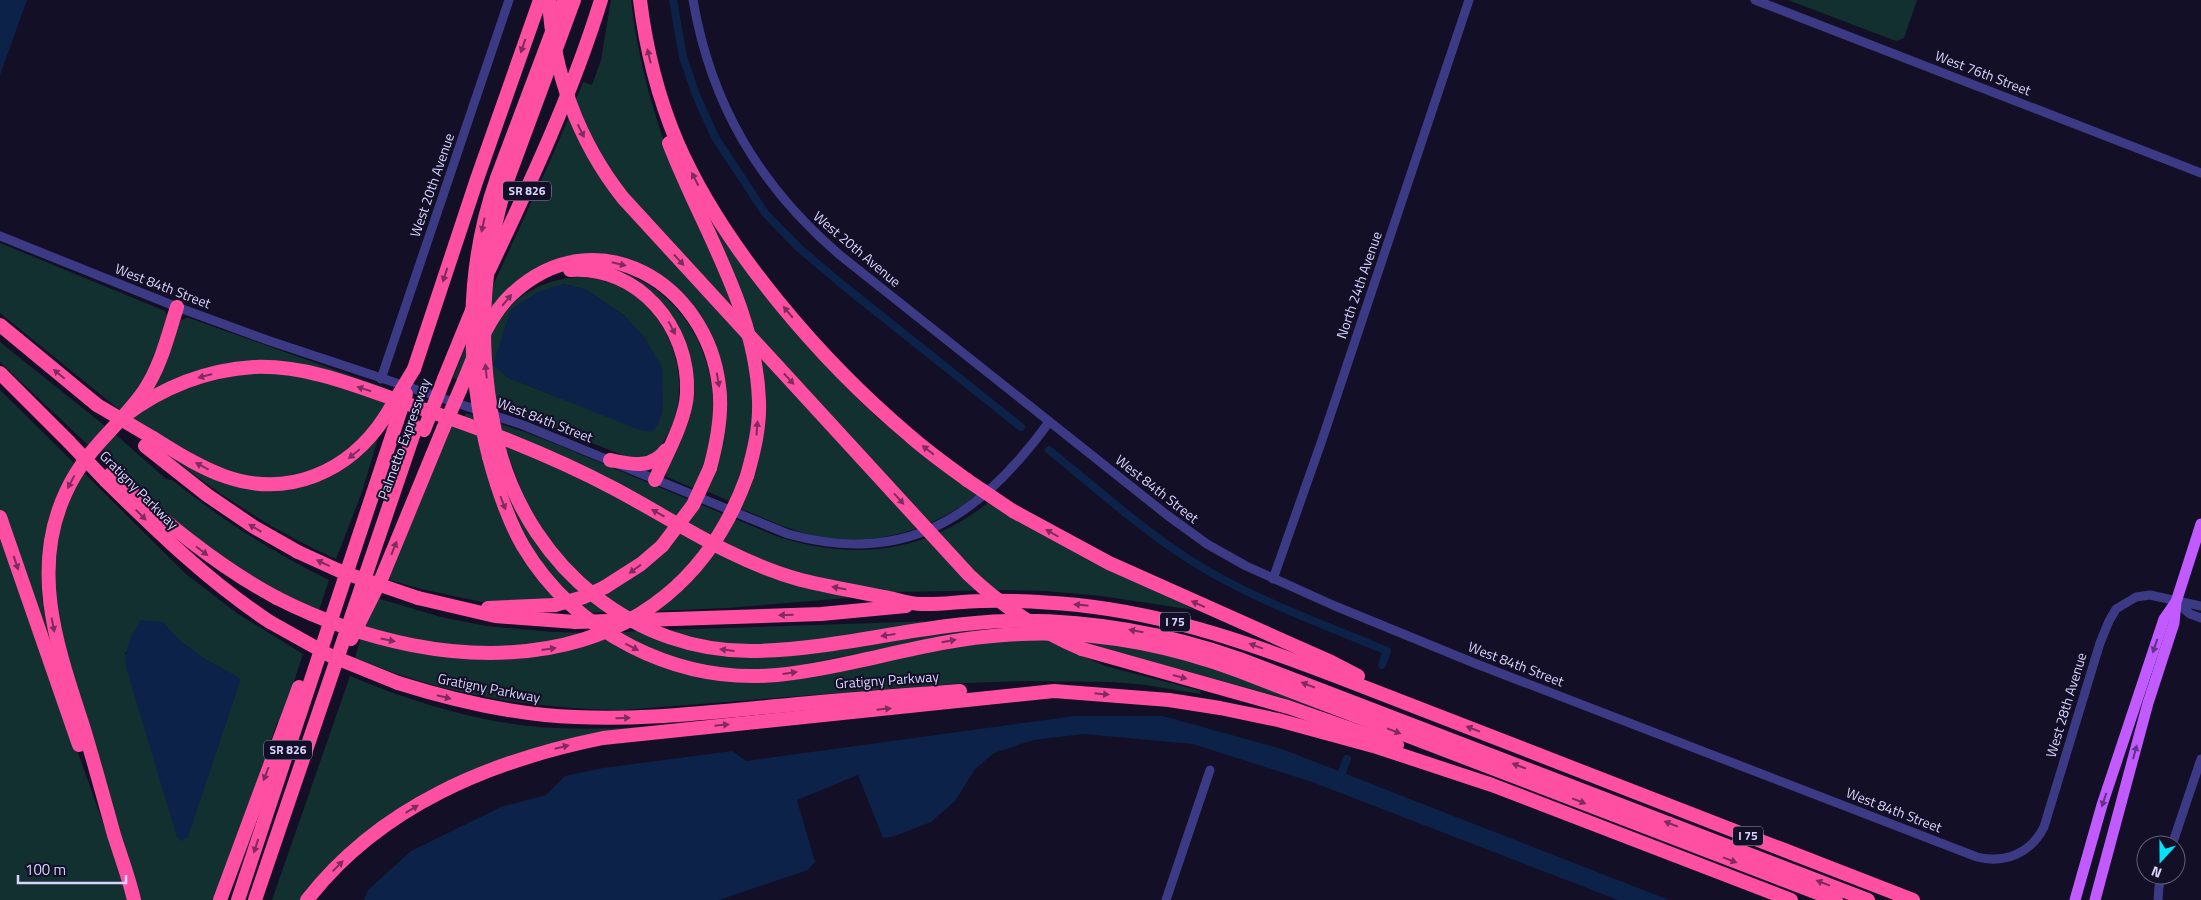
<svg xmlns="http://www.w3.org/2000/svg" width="2201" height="900" viewBox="0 0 2201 900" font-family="'Titillium Web',sans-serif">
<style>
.green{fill:#12302f;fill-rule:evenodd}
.water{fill:#0c2248}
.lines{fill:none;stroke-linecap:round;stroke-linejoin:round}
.canal{stroke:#0c2248;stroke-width:8}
.minor{stroke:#3d3a85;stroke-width:9}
.major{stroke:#c25bff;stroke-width:11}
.highway{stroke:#ff4fa3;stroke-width:14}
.highway-bridge{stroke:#ff4fa3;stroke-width:14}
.oneway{fill:#7d2c5e}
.oneway2{fill:#623188}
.labels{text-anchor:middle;stroke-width:4;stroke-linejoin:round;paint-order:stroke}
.shield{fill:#130f26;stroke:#9e99be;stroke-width:1}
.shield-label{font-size:12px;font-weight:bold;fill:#d9d4ff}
.street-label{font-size:14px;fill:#d9d4ff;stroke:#130f26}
</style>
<rect width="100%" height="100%" fill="#130f26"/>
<!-- green -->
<g class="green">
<path d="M 611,0 L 631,0 C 638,62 655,121 678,179 C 704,246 744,311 751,384 C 752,393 754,402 753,410 C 751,442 741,472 732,502 L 706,491 L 723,422 L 700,323 L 629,263 L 523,278 L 458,380 L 453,378 C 493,278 544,183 583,82 L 592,85 L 601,60 Z"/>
<path d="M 1788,0 L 1917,0 L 1904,38 L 1896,41 Z"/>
<path d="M 700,197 C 749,264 795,334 853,394 C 890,433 934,463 977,494 C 930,533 867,549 807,534 C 784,528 762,517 739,508 L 751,477 L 763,397 Z"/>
<path d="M 0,243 L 165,311 L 168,317 L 147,380 L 122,412 L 0,313 Z"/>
<path d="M 612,268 C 679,289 715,347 714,416 C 714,441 704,466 695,489 L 667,477 L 666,473 L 684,425 L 681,341 Z"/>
<path d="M 579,277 C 598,278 621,283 636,296 C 685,336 696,412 650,459 L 630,458 L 533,420 L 496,408 C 495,395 487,338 490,331 C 493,324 499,317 504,312 C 525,290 548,279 579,277 ZM 562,284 L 585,289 L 625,316 L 560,398 L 507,377 Z"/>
<path d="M 186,318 L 189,318 L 392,390 L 272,363 L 155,393 L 149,390 L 180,321 Z"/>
<path d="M 0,342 L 105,426 L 88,445 L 0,362 Z"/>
<path d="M 297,373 L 387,401 C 350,468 289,494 216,467 C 207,464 198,457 190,452 C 170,441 150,429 130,417 L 161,396 L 227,374 Z"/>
<path d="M 0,390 L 74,463 C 46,508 35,565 45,618 C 49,638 56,657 63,676 L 0,511 Z"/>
<path d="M 466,413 L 525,432 L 558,445 L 776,536 C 853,561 924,554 989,502 L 1070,549 L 1195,610 L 1101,596 L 1046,591 L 1006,590 L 892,592 L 777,570 L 464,417 Z"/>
<path d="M 451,422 L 478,431 L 490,480 L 557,599 L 491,604 L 421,589 L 386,579 Z"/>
<path d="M 114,433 L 166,479 L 172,480 C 221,519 272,552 329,580 L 318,613 L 229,567 L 97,453 Z"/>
<path d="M 379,435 L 362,492 L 336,559 C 275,532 217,494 165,452 L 285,487 Z"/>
<path d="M 503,441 L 537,455 L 671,526 C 645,557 625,569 591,588 L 545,535 L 526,502 Z"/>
<path d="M 83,472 L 186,574 L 238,614 L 303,654 L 282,718 L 277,723 L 216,900 L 138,900 L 58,640 L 52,560 L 66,505 ZM 163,622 L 176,638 L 200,656 L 124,654 Z"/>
<path d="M 507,497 L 509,497 C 532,543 563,583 606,612 L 589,613 L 556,582 L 526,540 Z"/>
<path d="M 680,531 L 707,547 L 697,560 L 637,611 L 624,612 L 599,595 Z"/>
<path d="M 0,533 L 125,885 L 129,900 L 0,900 Z"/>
<path d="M 715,551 L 860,597 L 727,608 L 656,611 L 683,588 Z"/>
<path d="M 377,598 L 441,617 L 486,626 L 553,632 L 594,633 L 720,677 L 920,650 L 1041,637 L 1105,666 L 1201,691 L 1200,694 L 1146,685 L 1112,682 L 1026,681 L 966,683 L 623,710 C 530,709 441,694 355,658 L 361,637 Z"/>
<path d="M 934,621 L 814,641 L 735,647 L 665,630 Z"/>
<path d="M 975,628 L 975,631 L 779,669 L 727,669 L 670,657 L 616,633 L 638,631 L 709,654 L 752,658 L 792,655 Z"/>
<path d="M 1075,640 L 1122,645 L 1204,664 L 1346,718 L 1280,697 Z"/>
<path d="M 350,676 C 414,703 486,725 556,728 C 603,730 650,727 697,723 L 566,743 L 370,829 L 344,849 L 346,851 L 302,900 L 272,900 Z"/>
</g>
<!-- water -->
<g class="water">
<path d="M 0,0 L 27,0 L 0,75 Z"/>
<path d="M 562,284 L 585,289 L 625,316 L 645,338 L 662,367 L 663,409 L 658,425 L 651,432 L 637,429 L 507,377 L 493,365 L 511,309 L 538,292 Z"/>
<path d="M 141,620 L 163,622 C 184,650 212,662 241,679 L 188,837 L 182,841 L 177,837 L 126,667 C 124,648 131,636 141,620 Z"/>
<path d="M 1075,716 L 1163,716 L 1282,749 L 1669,900 L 1618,900 L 1312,782 L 1193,744 L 1084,734 L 1034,740 L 994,753 L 975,769 L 955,801 L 931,822 L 895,836 L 883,838 L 858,775 L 797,800 L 815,862 L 808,870 L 719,900 L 364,900 L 368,890 L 411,851 L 501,807 L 546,795 L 565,776 L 603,768 L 732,751 L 746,761 Z"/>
</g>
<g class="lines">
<!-- canal -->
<g class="canal">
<path d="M 673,0 L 683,57 L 696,95 L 715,137 L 765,213 L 799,248 L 844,286 L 1021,427"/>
<path d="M 1049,450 C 1095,487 1140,528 1190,560 C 1251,599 1321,623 1387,651 L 1382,665"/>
<path d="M 1339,780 L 1347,759"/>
</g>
<!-- minor -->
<g class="minor">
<path d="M 693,0 C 711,105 760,187 841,256 L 1167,515 L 1207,544 L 1246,566 L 1335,606 L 1474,663 L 1977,857 C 2005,864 2031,853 2044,827 L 2100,643 L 2109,621 L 2116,609 L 2136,597 L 2150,595 L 2201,606"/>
<path d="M 1755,0 L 2201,173"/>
<path d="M 0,236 L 177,307 L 267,340 L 523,425 L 788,534 C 907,567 981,516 1049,422"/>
<path d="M 381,379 L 509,0"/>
<path d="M 1273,579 L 1321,443 L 1469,0"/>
<path d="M 2176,602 L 2190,614 L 2201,618"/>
<path d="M 2172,845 L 2201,759"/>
<path d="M 1166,900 L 1210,770"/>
<path d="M 2158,900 L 2159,887 L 2162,875"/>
</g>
<!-- major -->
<g class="major">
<path d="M 2075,900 L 2102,805 L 2164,619 L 2175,603"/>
<path d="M 2095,900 L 2148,703 L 2174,623 L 2176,602 L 2201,524"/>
</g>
<!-- highway -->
<g class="highway">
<path d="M 640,0 C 646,49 658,97 677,142 C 723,248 822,362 910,436 C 928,452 948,466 967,480"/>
<path d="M 669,143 C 701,227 756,308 759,401 C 760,427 754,451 747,476"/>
<path d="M 497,178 L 564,0"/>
<path d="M 507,181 L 574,0"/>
<path d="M 489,270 C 531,181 572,94 601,0"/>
<path d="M 570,270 C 638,265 690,327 687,393 C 686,420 666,455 655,480"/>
<path d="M 0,325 L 97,405"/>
<path d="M 414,369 L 477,179 L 540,0"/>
<path d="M 0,373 L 69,442"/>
<path d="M 444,379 L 473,308"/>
<path d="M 460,390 C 474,358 486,318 512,294 C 596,216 707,283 719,386 C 723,413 717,442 710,468"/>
<path d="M 123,417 C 161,388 206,370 254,367 C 307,365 357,386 405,403 C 477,427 547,453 615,489 C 675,521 734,562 801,580 C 829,587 856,591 884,597 C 896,599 910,604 922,604 C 941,605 961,601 981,601 C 1013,600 1046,602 1078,605 C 1172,615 1258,646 1346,680 L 1913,900"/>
<path d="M 153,438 C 176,452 199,467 224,476 C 288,499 349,472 385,417"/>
<path d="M 145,446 L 207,495 L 254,527 L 298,552"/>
<path d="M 500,453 C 533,568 635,654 757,651 C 841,649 924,623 1008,621 C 1087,619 1165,633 1240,659 L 1868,900"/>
<path d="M 489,457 C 497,487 507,518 523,546 C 575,633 676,684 777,675 C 854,667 927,640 1004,635 C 1084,629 1164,643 1239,671 L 1836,900"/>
<path d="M 610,460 C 631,464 651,470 666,450"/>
<path d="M 111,474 C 163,520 215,565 277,598"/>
<path d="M 106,481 C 158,532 209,582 270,622"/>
<path d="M 1013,511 L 1109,563 L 1331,662 L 1358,676"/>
<path d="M 0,517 L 79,745"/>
<path d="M 605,587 L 641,564 L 662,546"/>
<path d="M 418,598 L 495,616 L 576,622"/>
<path d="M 488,608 L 555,605"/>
<path d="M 674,619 L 821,614 L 906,606"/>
<path d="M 351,639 L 382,577 L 443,429"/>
<path d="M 1082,649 L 1288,707 L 1397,745"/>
<path d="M 398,683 C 446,698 495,710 545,715 C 630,723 713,712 798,704 C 852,699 906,695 960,691"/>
<path d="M 134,900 C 129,878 121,857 114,835 C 104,799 94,762 83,726 C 58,649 29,571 66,492 C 86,448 118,428 144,391 C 161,366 168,335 177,307"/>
<path d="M 220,900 L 299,687"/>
<path d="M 238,900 L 397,421"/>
<path d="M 255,900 L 416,427"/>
<path d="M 307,900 C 380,806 490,761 603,738 L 1054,691 L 1169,700 L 1220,708 L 1278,720 L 1377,747 L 1492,785 L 1791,900"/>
</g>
<!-- highway-bridge -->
<g class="highway-bridge">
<path d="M 549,0 C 553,72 578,141 623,198 L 969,575 C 1003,607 1039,631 1082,649"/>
<path d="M 97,405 L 153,438"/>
<path d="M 385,417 L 414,369"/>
<path d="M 397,421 L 406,394"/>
<path d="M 443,429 L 460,390"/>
<path d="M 424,430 L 444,379"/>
<path d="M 69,442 L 106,481"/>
<path d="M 500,453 C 477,363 479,270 507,181"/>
<path d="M 489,457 C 466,365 465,268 497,178"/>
<path d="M 967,480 L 1013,511"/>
<path d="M 662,546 L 693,505 L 710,468"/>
<path d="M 298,552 L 342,572 L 418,598"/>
<path d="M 277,598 C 448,685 672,685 747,476"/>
<path d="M 555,605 L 584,597 L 605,587"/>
<path d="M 270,622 L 329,655 L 398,683"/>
<path d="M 576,622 L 674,619"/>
</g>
</g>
<!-- one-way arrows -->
<defs><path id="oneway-solid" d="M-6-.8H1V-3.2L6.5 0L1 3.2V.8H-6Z" transform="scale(1.25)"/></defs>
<g class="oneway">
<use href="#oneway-solid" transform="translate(523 46) rotate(109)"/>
<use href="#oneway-solid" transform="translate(649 56) rotate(-103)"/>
<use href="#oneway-solid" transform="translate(581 131) rotate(64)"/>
<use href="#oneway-solid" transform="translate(695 179) rotate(-117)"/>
<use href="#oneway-solid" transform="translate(483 225) rotate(102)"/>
<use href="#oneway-solid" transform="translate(679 260) rotate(47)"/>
<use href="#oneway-solid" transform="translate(619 264) rotate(13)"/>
<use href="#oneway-solid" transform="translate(445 275) rotate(108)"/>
<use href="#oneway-solid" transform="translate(507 300) rotate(-50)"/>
<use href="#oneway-solid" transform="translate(788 312) rotate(-130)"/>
<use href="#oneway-solid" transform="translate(672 328) rotate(62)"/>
<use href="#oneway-solid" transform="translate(486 371) rotate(-96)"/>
<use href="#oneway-solid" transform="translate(59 374) rotate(-140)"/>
<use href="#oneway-solid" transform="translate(205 376) rotate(165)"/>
<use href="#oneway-solid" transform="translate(789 379) rotate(47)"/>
<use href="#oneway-solid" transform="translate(718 380) rotate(80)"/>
<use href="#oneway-solid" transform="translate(364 389) rotate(-162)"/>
<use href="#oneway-solid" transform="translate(757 428) rotate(-86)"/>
<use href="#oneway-solid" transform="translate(928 450) rotate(-142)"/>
<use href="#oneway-solid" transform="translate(354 454) rotate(141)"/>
<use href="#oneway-solid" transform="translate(202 466) rotate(-152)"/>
<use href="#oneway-solid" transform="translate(71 482) rotate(118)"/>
<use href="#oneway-solid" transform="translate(899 499) rotate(48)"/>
<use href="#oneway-solid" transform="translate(503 503) rotate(69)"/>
<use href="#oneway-solid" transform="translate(658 513) rotate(-151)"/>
<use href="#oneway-solid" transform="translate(141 515) rotate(45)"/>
<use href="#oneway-solid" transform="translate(255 528) rotate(-149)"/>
<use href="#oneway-solid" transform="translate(1052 533) rotate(-150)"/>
<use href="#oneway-solid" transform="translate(394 548) rotate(-68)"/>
<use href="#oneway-solid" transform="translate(202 551) rotate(37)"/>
<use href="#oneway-solid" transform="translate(16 563) rotate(71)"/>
<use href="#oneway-solid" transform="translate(323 563) rotate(-155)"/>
<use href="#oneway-solid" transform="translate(635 569) rotate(144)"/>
<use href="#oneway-solid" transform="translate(839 588) rotate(-169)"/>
<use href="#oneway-solid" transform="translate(1198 604) rotate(-156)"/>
<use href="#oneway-solid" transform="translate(1081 605) rotate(-174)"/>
<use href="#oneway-solid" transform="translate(786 615) rotate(179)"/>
<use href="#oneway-solid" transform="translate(53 625) rotate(79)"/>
<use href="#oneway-solid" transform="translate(1136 631) rotate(-170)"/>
<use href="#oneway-solid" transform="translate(888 635) rotate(172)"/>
<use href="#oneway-solid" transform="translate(388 640) rotate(12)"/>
<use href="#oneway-solid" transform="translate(949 641) rotate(-10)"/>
<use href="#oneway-solid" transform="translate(1256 646) rotate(-160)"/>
<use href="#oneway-solid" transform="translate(632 647) rotate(27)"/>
<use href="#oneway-solid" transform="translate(549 649) rotate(-8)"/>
<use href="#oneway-solid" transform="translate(727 650) rotate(-173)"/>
<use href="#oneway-solid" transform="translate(790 673) rotate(-8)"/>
<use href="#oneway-solid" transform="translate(1180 677) rotate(15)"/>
<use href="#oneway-solid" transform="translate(1308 685) rotate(-159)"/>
<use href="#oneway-solid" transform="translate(1102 694) rotate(6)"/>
<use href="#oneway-solid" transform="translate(444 697) rotate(14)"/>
<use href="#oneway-solid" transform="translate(884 709) rotate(-6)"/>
<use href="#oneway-solid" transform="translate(623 718) rotate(-1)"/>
<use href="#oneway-solid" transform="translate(722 725) rotate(-6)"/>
<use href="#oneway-solid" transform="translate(1473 729) rotate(-159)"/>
<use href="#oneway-solid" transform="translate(1394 731) rotate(21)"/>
<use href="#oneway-solid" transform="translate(562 747) rotate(-14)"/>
<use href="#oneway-solid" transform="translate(1519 766) rotate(-159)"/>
<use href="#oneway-solid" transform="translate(266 774) rotate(111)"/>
<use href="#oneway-solid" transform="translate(1579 801) rotate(21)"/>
<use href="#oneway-solid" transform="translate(412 809) rotate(-31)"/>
<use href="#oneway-solid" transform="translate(1671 824) rotate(-159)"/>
<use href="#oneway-solid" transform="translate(256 846) rotate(108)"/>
<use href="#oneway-solid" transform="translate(1730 860) rotate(21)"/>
<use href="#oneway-solid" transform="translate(338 866) rotate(-45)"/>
<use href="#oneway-solid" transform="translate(1823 883) rotate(-159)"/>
</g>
<g class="oneway2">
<use href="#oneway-solid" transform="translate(2155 646) rotate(109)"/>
<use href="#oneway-solid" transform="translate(2135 752) rotate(-75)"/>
<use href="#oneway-solid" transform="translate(2104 800) rotate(108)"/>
</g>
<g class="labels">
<!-- shield labels -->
<g class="shield">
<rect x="503" y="181.5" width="48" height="19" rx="4"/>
<rect x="1160" y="612.5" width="30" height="19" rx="4"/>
<rect x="264" y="740.5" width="48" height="19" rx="4"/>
<rect x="1733" y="826.5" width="30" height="19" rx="4"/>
</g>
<g class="shield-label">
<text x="527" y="195">SR 826</text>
<text x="1175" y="626">I 75</text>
<text x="288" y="754">SR 826</text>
<text x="1748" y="840">I 75</text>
</g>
<!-- street labels -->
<g class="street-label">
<text transform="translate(1983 73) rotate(21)" y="5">West 76th Street</text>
<text transform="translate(432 185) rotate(-71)" y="5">West 20th Avenue</text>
<text transform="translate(857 249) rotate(40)" y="5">West 20th Avenue</text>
<text transform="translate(1359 285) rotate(-71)" y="5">North 24th Avenue</text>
<text transform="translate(163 286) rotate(21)" y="5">West 84th Street</text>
<text transform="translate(545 420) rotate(21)" y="5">West 84th Street</text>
<text transform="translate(404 439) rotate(-70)" y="5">Palmetto Expressway</text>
<text transform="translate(1157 489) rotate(38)" y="5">West 84th Street</text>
<text transform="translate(139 490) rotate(45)" y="5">Gratigny Parkway</text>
<text transform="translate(1516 664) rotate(21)" y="5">West 84th Street</text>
<text transform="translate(887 680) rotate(-4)" y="5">Gratigny Parkway</text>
<text transform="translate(489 688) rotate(11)" y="5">Gratigny Parkway</text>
<text transform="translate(2066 705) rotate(-73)" y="5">West 28th Avenue</text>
<text transform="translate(1894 810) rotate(21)" y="5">West 84th Street</text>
</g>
</g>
<!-- north arrow -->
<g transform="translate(2161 860) rotate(201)"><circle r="24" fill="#130f26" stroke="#625e7d"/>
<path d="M0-4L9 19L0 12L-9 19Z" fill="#00e5ff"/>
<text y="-8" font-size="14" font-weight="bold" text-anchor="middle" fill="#d9d4ff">N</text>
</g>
<!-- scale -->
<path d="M18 875v8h108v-8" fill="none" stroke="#d9d4ff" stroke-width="2.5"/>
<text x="25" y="875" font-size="15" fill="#d9d4ff" stroke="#130f26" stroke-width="4" paint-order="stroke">100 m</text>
</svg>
